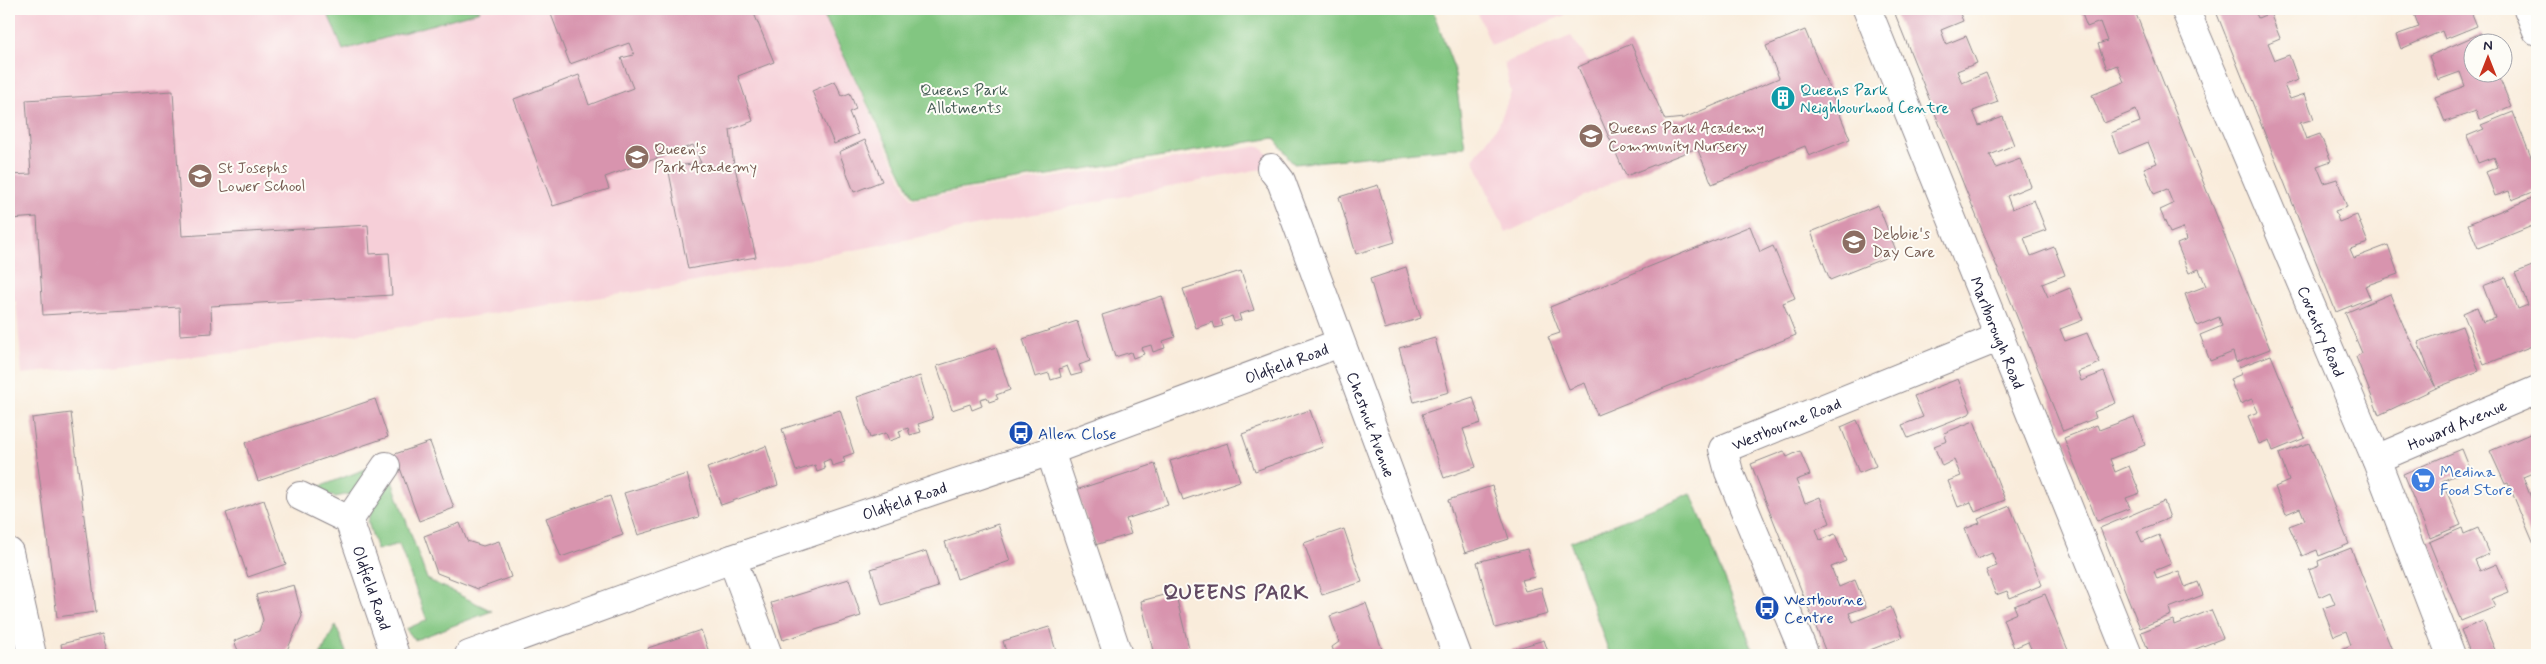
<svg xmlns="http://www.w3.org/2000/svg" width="2546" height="664" viewBox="0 0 2546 664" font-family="Mynerve,sans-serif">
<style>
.built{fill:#f6cfd8}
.green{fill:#82c681;stroke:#52745e}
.building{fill:#d894ae}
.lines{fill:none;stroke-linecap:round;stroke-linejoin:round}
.street-casing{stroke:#8e878b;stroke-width:30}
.street{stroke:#fff;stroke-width:28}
.labels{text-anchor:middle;stroke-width:4;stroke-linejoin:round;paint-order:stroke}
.park-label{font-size:16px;fill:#445b54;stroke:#fdfcf7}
.culture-label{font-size:16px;fill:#0d838f;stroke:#fdfcf7;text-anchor:start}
.education-label{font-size:16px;fill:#785e54;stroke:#fdfcf7;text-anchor:start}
.street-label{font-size:16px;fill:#22223b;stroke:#fdfcf7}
.transit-label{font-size:16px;fill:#164399;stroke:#fdfcf7;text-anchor:start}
.shop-label{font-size:16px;fill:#366cbe;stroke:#fdfcf7;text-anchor:start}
.district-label{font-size:21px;font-weight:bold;letter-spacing:1px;fill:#624a63;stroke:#fdfcf7}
</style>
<rect width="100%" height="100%" fill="#fdfcf7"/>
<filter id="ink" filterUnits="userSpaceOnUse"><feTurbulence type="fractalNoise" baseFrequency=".02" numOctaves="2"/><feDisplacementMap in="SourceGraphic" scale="10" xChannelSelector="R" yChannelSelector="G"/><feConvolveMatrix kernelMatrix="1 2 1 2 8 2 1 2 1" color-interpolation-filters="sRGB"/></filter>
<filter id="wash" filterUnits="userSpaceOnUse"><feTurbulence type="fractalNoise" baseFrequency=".0096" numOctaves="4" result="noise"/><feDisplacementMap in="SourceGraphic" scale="20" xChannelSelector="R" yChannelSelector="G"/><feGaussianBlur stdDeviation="1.12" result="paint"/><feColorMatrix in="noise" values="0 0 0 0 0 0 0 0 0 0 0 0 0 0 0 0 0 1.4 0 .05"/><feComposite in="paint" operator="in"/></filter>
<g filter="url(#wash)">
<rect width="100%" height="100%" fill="#f9ecdb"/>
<!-- built -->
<g class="built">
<path d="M 9,9 L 821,9 L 911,199 L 1260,146 L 1282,168 L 1255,170 L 675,286 L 222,354 L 22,374 L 16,301 L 9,302 Z"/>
<path d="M 1476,9 L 1562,9 L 1565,15 L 1491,45 Z"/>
<path d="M 1571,36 L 1589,62 L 1631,44 L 1665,120 L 1684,118 L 1697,148 L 1626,176 L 1506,233 L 1473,159 L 1499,124 L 1511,92 L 1504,63 Z"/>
</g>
<!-- green -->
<g class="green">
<path d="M 326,9 L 479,9 L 480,11 L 343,50 Z"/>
<path d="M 821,9 L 1432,9 L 1454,68 L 1465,147 L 1294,164 L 1274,138 L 913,197 Z"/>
<path d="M 368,468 L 356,493 L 335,497 L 311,490 Z"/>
<path d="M 392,481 L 427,579 L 492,611 L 415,640 L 406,629 L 427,620 L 399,544 L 377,550 L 368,522 L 374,504 Z"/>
<path d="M 1691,493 L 1755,655 L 1610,655 L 1570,542 Z"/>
<path d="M 336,625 L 347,655 L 320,655 Z"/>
</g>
<g id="blocks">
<!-- building -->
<g class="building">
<path d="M 549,9 L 740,9 L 743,14 L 753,11 L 774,62 L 738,76 L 753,121 L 730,130 L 733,159 L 756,257 L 688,269 L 668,167 L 701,163 L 693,145 L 605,177 L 609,189 L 553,206 L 514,99 L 579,75 L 589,105 L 633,88 L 621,58 L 634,55 L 629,43 L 570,64 Z"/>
<path d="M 1893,9 L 1958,9 L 1963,21 L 1941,30 L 1946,44 L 1966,36 L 1977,63 L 1957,71 L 1962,83 L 1986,73 L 1998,102 L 1973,111 L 1979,126 L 2003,117 L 2014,145 L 1990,155 L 1996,168 L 2020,159 L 2031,186 L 2007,196 L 2012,209 L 2034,200 L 2046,230 L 2024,238 L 2031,256 L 2054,247 L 2065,275 L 2042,284 L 2048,297 L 2070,288 L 2083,320 L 2060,329 L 2065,341 L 2087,333 L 2100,363 L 2078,372 L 2081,381 L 2104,372 L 2116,403 L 2094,412 L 2096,418 L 2063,431 Z"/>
<path d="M 2080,9 L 2134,9 L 2270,349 L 2236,362 L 2233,352 L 2210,361 L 2200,335 L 2222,326 L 2219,317 L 2197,326 L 2185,294 L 2206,286 L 2199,269 L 2189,273 L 2177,244 L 2187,240 L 2183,228 L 2170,233 L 2160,210 L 2173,204 L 2167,189 L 2154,194 L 2144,168 L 2157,163 L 2148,142 L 2119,154 L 2111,133 L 2140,122 L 2136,110 L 2104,123 L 2092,95 L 2124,82 L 2117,65 L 2107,69 L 2098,44 L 2107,41 L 2100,22 L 2087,27 Z"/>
<path d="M 2215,9 L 2254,9 L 2258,18 L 2270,13 L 2280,38 L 2268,43 L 2275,60 L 2289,55 L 2298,80 L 2284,85 L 2290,99 L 2305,94 L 2314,119 L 2300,123 L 2306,139 L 2320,134 L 2331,161 L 2317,166 L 2324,183 L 2337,179 L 2347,207 L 2335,211 L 2339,222 L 2357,215 L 2368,243 L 2350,249 L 2354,258 L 2388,245 L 2398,274 L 2365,286 L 2370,298 L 2336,312 Z"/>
<path d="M 2420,9 L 2470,9 L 2477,26 L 2445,39 L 2442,31 L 2401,49 L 2396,35 L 2419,27 L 2413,11 Z"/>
<path d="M 1805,30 L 1850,139 L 1809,156 L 1805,146 L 1712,184 L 1697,148 L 1626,176 L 1578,67 L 1631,44 L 1665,120 L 1684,118 L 1779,78 L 1766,46 Z"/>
<path d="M 2481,33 L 2485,42 L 2474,42 L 2474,72 L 2497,72 L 2511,106 L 2479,120 L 2476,111 L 2445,122 L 2435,97 L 2465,86 L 2460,72 L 2438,80 L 2429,56 Z"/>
<path d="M 835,81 L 842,96 L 850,93 L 856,109 L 849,112 L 858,134 L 834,144 L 812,91 Z"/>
<path d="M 173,91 L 182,236 L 368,225 L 370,254 L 389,253 L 392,295 L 211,306 L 212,333 L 180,335 L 179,307 L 43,315 L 37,217 L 11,219 L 14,261 L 9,262 L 9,175 L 31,174 L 26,100 Z"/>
<path d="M 2513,112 L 2537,172 L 2537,190 L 2512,200 L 2509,191 L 2495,196 L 2486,172 L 2498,167 L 2494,157 L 2478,163 L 2467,136 L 2484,129 L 2481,125 Z"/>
<path d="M 865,140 L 882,181 L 854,192 L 839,152 Z"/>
<path d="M 1378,185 L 1395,242 L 1356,254 L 1339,197 Z"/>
<path d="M 2537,196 L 2537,224 L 2478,248 L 2468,224 Z"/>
<path d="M 1878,205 L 1897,253 L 1830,280 L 1811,232 Z"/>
<path d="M 1750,226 L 1760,252 L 1773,246 L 1795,298 L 1783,303 L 1796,335 L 1597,415 L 1585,383 L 1569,389 L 1548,337 L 1560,333 L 1550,307 Z"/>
<path d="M 2537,264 L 2537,344 L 2484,365 L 2463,313 L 2477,307 L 2483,322 L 2495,318 L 2483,286 L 2506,277 L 2518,309 L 2528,305 L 2515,273 Z"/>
<path d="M 1406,267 L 1421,318 L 1385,329 L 1370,279 Z"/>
<path d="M 1241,271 L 1254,310 L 1239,314 L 1241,320 L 1234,322 L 1232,316 L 1221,320 L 1223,326 L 1215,328 L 1213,322 L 1196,328 L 1183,289 Z"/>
<path d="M 2390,294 L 2407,334 L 2436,388 L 2379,415 L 2356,357 L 2362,353 L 2345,313 Z"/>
<path d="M 1162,296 L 1175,337 L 1163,341 L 1165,348 L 1153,352 L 1151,345 L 1141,348 L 1144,354 L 1133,358 L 1131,352 L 1115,357 L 1102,315 Z"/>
<path d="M 1077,321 L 1090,361 L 1079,365 L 1082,373 L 1071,376 L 1067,366 L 1059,369 L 1061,377 L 1051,380 L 1049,373 L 1035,377 L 1023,339 Z"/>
<path d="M 2462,326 L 2479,371 L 2436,388 L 2418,342 Z"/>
<path d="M 1435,338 L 1449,392 L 1414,402 L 1399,348 Z"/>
<path d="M 996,347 L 1010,390 L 996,395 L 998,399 L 989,402 L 987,397 L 980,399 L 982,406 L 972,410 L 970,404 L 952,410 L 937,366 Z"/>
<path d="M 2271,355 L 2305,438 L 2273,451 L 2269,440 L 2259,444 L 2248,416 L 2258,412 L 2252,399 L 2240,404 L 2230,379 L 2242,374 L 2239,367 Z"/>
<path d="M 920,376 L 933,419 L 918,424 L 921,432 L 910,435 L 908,428 L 899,431 L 901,437 L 889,441 L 886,433 L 870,438 L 857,397 Z"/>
<path d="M 1958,379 L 1971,411 L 1969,414 L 1908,438 L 1902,425 L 1923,417 L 1914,396 Z"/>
<path d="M 1473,397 L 1481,423 L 1463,429 L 1476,467 L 1444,478 L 1422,414 Z"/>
<path d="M 375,399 L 388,437 L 258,481 L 245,443 Z"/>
<path d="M 840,410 L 854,453 L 843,457 L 845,462 L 832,466 L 830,459 L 823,462 L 825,469 L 817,472 L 815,465 L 796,471 L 782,429 Z"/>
<path d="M 1310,410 L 1323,447 L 1255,471 L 1242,434 Z"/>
<path d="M 71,413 L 96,612 L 57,617 L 32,418 Z"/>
<path d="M 2134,417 L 2145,445 L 2110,459 L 2115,472 L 2129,466 L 2140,493 L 2126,498 L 2130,508 L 2097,521 L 2064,438 L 2097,425 L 2099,430 Z"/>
<path d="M 1857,420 L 1876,466 L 1859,473 L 1841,427 Z"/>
<path d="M 1974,421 L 2005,500 L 1975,512 L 1971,502 L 1958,507 L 1948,481 L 1961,476 L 1954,460 L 1942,466 L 1934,446 L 1947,441 L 1944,433 Z"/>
<path d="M 2537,431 L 2537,478 L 2535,472 L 2523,477 L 2537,513 L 2536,549 L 2508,483 L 2505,484 L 2490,451 Z"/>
<path d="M 430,442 L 454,508 L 419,521 L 395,454 Z"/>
<path d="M 1228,443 L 1240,481 L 1183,500 L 1170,461 Z"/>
<path d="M 2309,443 L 2349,544 L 2319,556 L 2317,550 L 2302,556 L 2289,526 L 2305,520 L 2300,508 L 2286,514 L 2275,487 L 2289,481 L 2279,454 Z"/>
<path d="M 766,446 L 778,485 L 721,505 L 707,468 Z"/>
<path d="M 2462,449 L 2470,469 L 2442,481 L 2461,525 L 2430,538 L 2403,474 Z"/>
<path d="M 1784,451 L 1787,457 L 1800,451 L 1810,475 L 1796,480 L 1805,503 L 1820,497 L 1830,523 L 1816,529 L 1820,540 L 1835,534 L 1846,561 L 1831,567 L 1839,587 L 1855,580 L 1866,607 L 1849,613 L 1853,622 L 1891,607 L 1903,637 L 1865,652 L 1866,655 L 1827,655 L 1751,464 Z"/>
<path d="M 1155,464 L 1168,505 L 1126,519 L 1131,534 L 1095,545 L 1076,490 Z"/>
<path d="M 687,474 L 699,517 L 638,535 L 624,493 Z"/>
<path d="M 1492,486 L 1509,539 L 1465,553 L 1448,500 Z"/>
<path d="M 610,496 L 623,535 L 561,557 L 546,518 Z"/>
<path d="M 264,500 L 286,564 L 248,577 L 226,513 Z"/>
<path d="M 2164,501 L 2170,518 L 2137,531 L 2142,542 L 2159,535 L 2171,564 L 2154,571 L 2157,579 L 2179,571 L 2185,587 L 2198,582 L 2203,595 L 2169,608 L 2171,615 L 2140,628 L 2100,528 Z"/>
<path d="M 2010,506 L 2042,585 L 2010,598 L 2007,591 L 1996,595 L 1986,570 L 1997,566 L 1992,553 L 1977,559 L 1965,529 L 1980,523 L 1978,519 Z"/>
<path d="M 460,523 L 467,541 L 483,546 L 499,541 L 511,577 L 478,589 L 437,573 L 424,536 Z"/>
<path d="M 998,524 L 1010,561 L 957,579 L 945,542 Z"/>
<path d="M 2462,528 L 2464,534 L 2478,528 L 2489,554 L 2475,560 L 2480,571 L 2497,564 L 2509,592 L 2491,599 L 2495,607 L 2461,621 L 2429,542 Z"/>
<path d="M 1344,529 L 1362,582 L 1322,595 L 1304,543 Z"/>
<path d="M 2351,548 L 2394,655 L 2344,655 L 2341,649 L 2351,645 L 2346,631 L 2334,636 L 2323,608 L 2335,604 L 2330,592 L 2319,597 L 2309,570 L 2319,566 L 2318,561 Z"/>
<path d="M 1527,549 L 1535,577 L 1521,580 L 1525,591 L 1541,587 L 1548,614 L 1495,628 L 1477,562 Z"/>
<path d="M 926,551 L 938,587 L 882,605 L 871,569 Z"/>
<path d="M 849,579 L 861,616 L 783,640 L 771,603 Z"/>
<path d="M 294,585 L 302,616 L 285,655 L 240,655 L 234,641 L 259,631 L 263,620 L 256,595 Z"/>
<path d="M 1175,592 L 1189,648 L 1154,655 L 1141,601 Z"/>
<path d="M 2045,594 L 2070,655 L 2029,655 L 2033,653 L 2028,642 L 2014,648 L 2003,619 L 2017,613 L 2014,606 Z"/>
<path d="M 1366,603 L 1384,655 L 1335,655 L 1332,647 L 1339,642 L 1330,616 Z"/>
<path d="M 2211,610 L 2223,638 L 2186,653 L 2187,655 L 2150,655 L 2141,632 L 2173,620 L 2174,625 Z"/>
<path d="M 2483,621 L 2497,655 L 2471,655 L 2461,630 Z"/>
<path d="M 1049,627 L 1057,655 L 1007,655 L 1003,641 Z"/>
<path d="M 701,630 L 710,655 L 651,655 L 648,648 Z"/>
<path d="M 102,634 L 108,653 L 113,655 L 63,655 L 61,644 Z"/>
<path d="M 1544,640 L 1549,655 L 1508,655 L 1507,651 Z"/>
</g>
</g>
</g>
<g filter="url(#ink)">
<use href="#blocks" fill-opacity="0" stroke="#8e878b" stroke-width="1"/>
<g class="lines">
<defs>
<g id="street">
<path id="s1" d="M 1867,9 L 2128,655"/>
<path id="s2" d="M 2185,9 L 2376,459 L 2451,655"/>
<path d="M 2528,9 L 2537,31"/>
<path id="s3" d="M 1271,168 L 1281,181 L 1457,655"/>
<path d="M 1050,451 L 1118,655"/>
<path id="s4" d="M 2376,459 L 2537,390"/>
<path id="s5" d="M 300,496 L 349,520 L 395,655"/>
<path d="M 349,520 L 386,466"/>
<path d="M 9,552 L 32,655"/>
<path d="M 732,559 L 768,655"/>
<path id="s6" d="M 469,655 L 732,559 L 1050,451 L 1340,343"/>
<path id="s7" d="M 1805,655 L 1729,472 L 1723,449 L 2000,337"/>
</g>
</defs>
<!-- street casing -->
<use href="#street" class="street-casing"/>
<!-- street -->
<use href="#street" class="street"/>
</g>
</g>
<!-- icons -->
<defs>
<symbol id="building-disc" viewBox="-11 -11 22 22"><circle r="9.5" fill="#0f9aa8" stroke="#fdfcf7"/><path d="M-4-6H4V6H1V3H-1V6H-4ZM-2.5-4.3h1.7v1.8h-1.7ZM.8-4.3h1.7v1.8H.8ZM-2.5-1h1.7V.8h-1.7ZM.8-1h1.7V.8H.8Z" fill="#fff"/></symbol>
<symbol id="school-disc" viewBox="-11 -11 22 22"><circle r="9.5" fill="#8d6e63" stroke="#fdfcf7"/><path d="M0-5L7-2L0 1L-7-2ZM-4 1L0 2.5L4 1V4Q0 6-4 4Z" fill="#fff"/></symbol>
<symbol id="bus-disc" viewBox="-11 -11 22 22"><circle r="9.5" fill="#1a4fb4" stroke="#fdfcf7"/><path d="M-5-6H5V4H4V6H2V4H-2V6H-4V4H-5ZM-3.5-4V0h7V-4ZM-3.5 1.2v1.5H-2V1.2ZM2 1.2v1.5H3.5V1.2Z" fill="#fff"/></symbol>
<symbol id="supermarket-disc" viewBox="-11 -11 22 22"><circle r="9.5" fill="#3f7fe0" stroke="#fdfcf7"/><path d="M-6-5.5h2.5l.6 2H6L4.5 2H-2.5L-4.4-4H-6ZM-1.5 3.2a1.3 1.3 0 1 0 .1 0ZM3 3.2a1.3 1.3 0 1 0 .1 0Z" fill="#fff"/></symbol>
</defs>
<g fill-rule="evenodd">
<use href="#building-disc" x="1769" y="84" width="28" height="28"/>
<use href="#school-disc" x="1577" y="122" width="28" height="28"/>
<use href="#school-disc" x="623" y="143" width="28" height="28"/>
<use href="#school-disc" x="186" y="162" width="28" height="28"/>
<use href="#school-disc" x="1840" y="228" width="28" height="28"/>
<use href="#bus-disc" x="1007" y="419" width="28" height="28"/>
<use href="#supermarket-disc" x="2409" y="466" width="28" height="28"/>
<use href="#bus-disc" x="1753" y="594" width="28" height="28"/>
</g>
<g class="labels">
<!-- park labels -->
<g class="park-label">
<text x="964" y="95">Queens Park<tspan x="964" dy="18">Allotments</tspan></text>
</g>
<!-- culture labels -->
<g class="culture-label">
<text x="1800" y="95">Queens Park<tspan x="1800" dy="18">Neighbourhood Centre</tspan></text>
</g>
<!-- education labels -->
<g class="education-label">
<text x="1608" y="133">Queens Park Academy<tspan x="1608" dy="18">Community Nursery</tspan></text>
<text x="654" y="154">Queen's<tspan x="654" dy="18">Park Academy</tspan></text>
<text x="218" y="173">St Josephs<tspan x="218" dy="18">Lower School</tspan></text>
<text x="1872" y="239">Debbie's<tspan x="1872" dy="18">Day Care</tspan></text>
</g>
<!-- street labels -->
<g class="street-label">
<text dy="6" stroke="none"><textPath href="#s2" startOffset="350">Coventry Road</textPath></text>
<text dy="6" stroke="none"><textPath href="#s1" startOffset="349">Marlborough Road</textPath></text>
<text dy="6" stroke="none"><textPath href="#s6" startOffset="868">Oldfield Road</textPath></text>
<text dy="6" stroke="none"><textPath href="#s7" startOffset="290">Westbourne Road</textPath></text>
<text dy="6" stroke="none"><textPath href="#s4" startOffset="88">Howard Avenue</textPath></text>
<text dy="6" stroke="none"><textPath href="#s3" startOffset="276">Chestnut Avenue</textPath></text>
<text dy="6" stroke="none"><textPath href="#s6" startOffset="462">Oldfield Road</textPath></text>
<text dy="6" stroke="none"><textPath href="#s5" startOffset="126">Oldfield Road</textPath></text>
</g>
<!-- transit labels -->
<g class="transit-label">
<text x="1038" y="439">Allen Close</text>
<text x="1784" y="605">Westbourne<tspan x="1784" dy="18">Centre</tspan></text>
</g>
<!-- shop labels -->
<g class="shop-label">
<text x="2440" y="477">Medina<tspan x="2440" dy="18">Food Store</tspan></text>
</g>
<!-- district labels -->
<g class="district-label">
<text x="1236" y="599">QUEENS PARK</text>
</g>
</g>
<!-- margin -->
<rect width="2546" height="664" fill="none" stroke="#fdfcf7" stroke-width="30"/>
<!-- north arrow -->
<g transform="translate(2488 58)"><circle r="24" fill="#fdfcf7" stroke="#a5a5ac"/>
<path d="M0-4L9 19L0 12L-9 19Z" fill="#c8321e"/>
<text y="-8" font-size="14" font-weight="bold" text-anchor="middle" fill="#22223b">N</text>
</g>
</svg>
